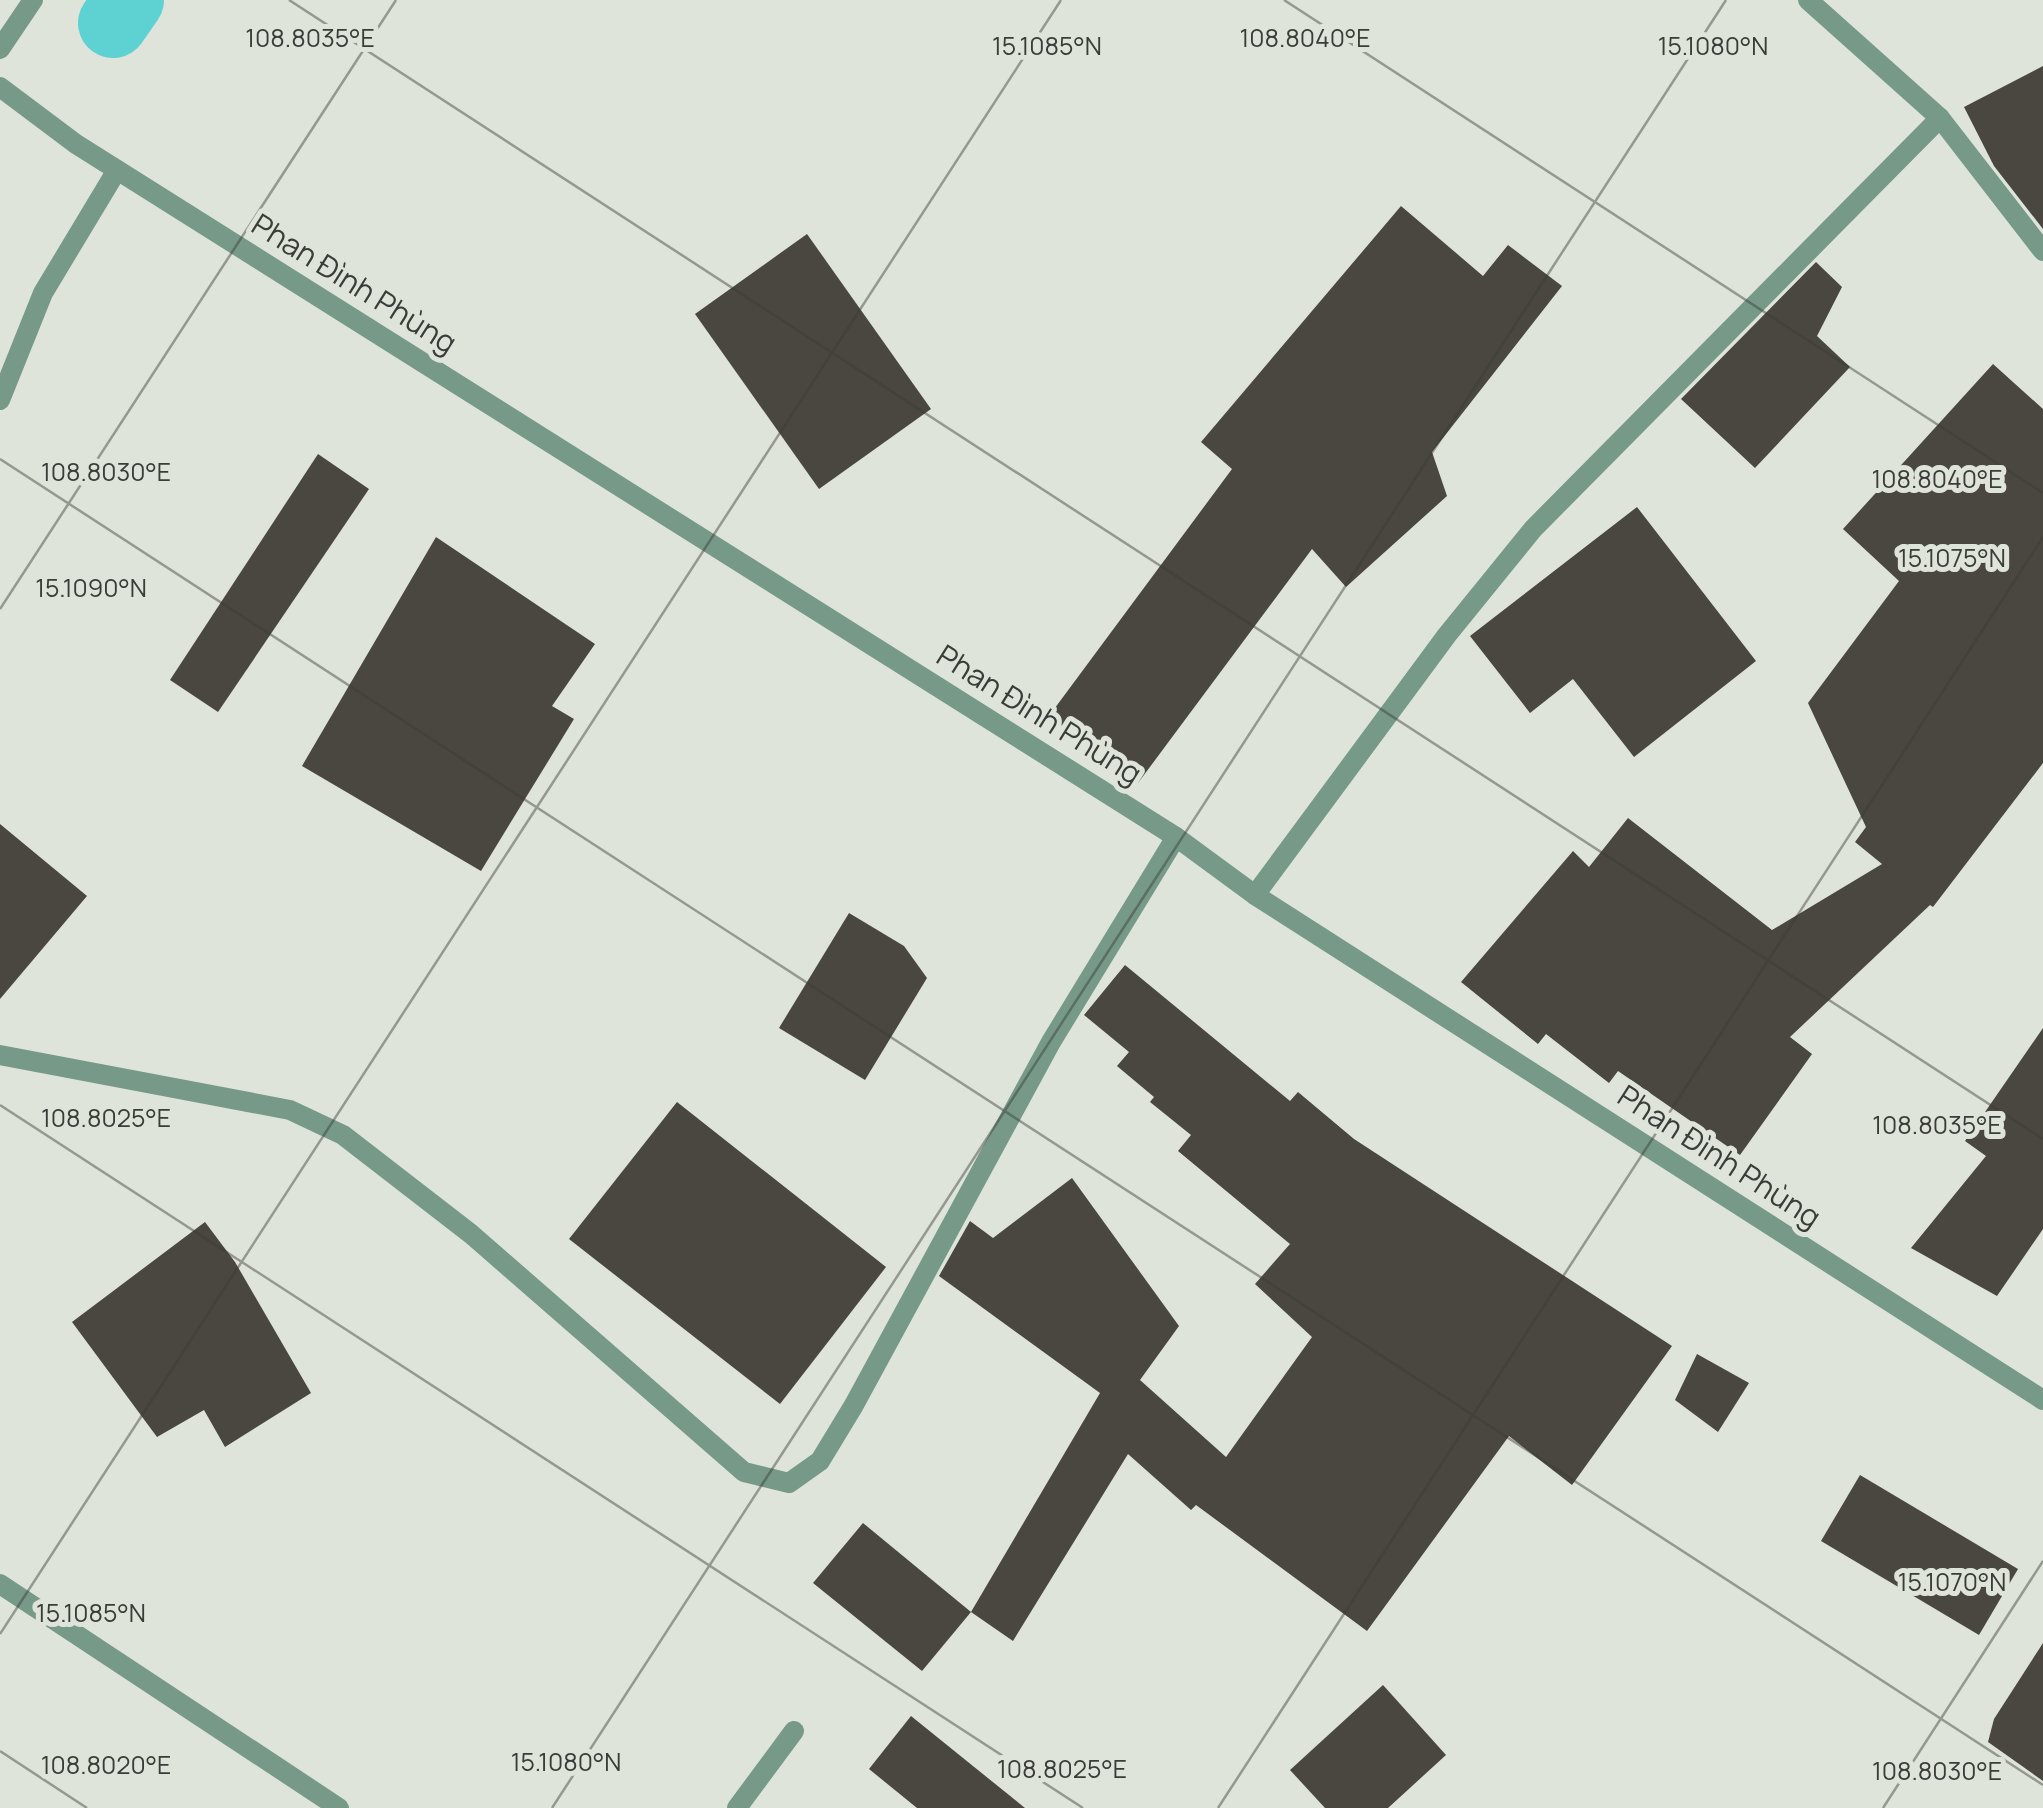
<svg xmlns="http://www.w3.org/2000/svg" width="2043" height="1808" viewBox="0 0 2043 1808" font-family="Manrope,sans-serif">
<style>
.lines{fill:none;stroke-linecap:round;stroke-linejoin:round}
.canal{stroke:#5ed1d3;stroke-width:70}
.building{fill:#49473f}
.minor{stroke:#769988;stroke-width:20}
.tertiary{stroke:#769988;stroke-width:20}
.ticks{fill:none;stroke:#3a3c38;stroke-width:2.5;stroke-opacity:0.45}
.labels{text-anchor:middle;stroke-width:10;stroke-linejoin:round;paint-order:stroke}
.street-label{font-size:30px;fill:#3a3c38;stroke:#dfe4db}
.ticks-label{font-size:25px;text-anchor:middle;fill:#3a3c38;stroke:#dfe4db;stroke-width:10;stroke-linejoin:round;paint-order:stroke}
</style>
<rect width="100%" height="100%" fill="#dfe4db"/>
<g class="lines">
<!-- canal -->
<path class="canal" d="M 113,23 L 129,0"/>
</g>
<!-- building -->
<g class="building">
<path d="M 2043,66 L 2043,229 L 1994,166 L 1964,107 Z"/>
<path d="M 1401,206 L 1483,276 L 1508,245 L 1562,286 L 1432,452 L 1447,496 L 1346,587 L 1312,549 L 1138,783 L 1049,716 L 1232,469 L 1201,442 Z"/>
<path d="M 807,234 L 931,409 L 819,489 L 695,314 Z"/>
<path d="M 1816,262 L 1842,287 L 1817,336 L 1850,367 L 1755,468 L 1681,399 Z"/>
<path d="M 1993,364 L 2043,409 L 2043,763 L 1933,907 L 1930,905 L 1790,1037 L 1812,1054 L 1740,1155 L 1618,1071 L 1609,1083 L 1546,1034 L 1538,1044 L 1461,982 L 1573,851 L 1589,867 L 1628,818 L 1772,930 L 1882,864 L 1855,842 L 1866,827 L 1808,703 L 1899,581 L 1843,529 Z"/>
<path d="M 318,454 L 369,489 L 218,712 L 170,680 Z"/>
<path d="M 1637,507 L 1756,661 L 1634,757 L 1573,679 L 1530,713 L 1470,636 Z"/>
<path d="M 436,537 L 595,644 L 552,706 L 574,719 L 481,871 L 302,766 Z"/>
<path d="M 0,824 L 87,896 L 0,999 Z"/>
<path d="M 849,913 L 904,946 L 927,978 L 865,1080 L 779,1028 Z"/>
<path d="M 1125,965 L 1290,1101 L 1298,1092 L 1354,1139 L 1672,1346 L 1572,1485 L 1509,1436 L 1367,1631 L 1196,1505 L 1191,1510 L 1128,1454 L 1013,1641 L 971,1612 L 1100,1393 L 939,1276 L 970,1221 L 993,1238 L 1072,1178 L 1179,1326 L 1140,1380 L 1226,1457 L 1312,1337 L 1255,1284 L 1290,1244 L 1178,1151 L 1191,1135 L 1150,1102 L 1154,1097 L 1117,1066 L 1129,1052 L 1084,1015 Z"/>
<path d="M 2043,1028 L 2043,1229 L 1997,1296 L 1911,1248 L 1986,1156 L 1965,1141 Z"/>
<path d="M 677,1102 L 886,1267 L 780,1404 L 569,1239 Z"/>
<path d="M 205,1222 L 235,1262 L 311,1393 L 225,1447 L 204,1410 L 157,1437 L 72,1322 Z"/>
<path d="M 1697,1354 L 1749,1383 L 1718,1432 L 1675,1400 Z"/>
<path d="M 1860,1475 L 2018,1569 L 1979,1635 L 1821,1541 Z"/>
<path d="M 863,1523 L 971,1612 L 922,1671 L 813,1583 Z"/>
<path d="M 2043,1643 L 2043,1781 L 1988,1742 L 1994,1719 Z"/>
<path d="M 1383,1685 L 1446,1755 L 1388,1808 L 1325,1808 L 1290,1770 Z"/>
<path d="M 911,1716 L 1025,1808 L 917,1808 L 869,1769 Z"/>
</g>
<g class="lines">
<!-- minor -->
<g class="minor">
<path d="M 1808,0 L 1940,118 L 2043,251"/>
<path d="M 0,49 L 33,0"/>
<path d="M 0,400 L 43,293 L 117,170"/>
<path d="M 1255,895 L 1447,635 L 1533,529 L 1940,118"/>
<path d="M 0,1055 L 290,1110 L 343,1135 L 471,1234 L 744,1472 L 789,1483 L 820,1461 L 854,1405 L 1051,1042 L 1176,837"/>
<path d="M 0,1584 L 339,1808"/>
<path d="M 737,1808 L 794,1731"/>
</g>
<!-- tertiary -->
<path class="tertiary" d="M 0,87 L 76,144 L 1176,837 L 1255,895 L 2043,1400"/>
</g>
<!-- ticks -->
<path class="ticks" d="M 289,0 L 2043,1139M 1284,0 L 2043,493M 0,459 L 2043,1785M 0,609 L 396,0M 0,1105 L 1083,1808M 0,1634 L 1061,0M 0,1751 L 87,1808M 552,1808 L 1726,0M 1218,1808 L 2043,537M 1883,1808 L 2043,1561"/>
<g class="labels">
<!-- street labels -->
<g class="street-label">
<text transform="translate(354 284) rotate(32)" y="10">Phan Đình Phùng</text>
<text transform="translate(1039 715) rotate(32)" y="10">Phan Đình Phùng</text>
<text transform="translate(1719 1157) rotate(33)" y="10">Phan Đình Phùng</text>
</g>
</g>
<g class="ticks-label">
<text x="310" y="47">108.8035°E</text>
<text x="1305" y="47">108.8040°E</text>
<text x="1047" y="55">15.1085°N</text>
<text x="1713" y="55">15.1080°N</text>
<text x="106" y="481">108.8030°E</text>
<text x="1937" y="488">108.8040°E</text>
<text x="1952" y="567">15.1075°N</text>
<text x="91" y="597">15.1090°N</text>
<text x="106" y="1127">108.8025°E</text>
<text x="1937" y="1134">108.8035°E</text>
<text x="1952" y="1591">15.1070°N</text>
<text x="91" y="1622">15.1085°N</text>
<text x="566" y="1771">15.1080°N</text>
<text x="106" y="1774">108.8020°E</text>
<text x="1062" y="1778">108.8025°E</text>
<text x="1937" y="1780">108.8030°E</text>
</g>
</svg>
